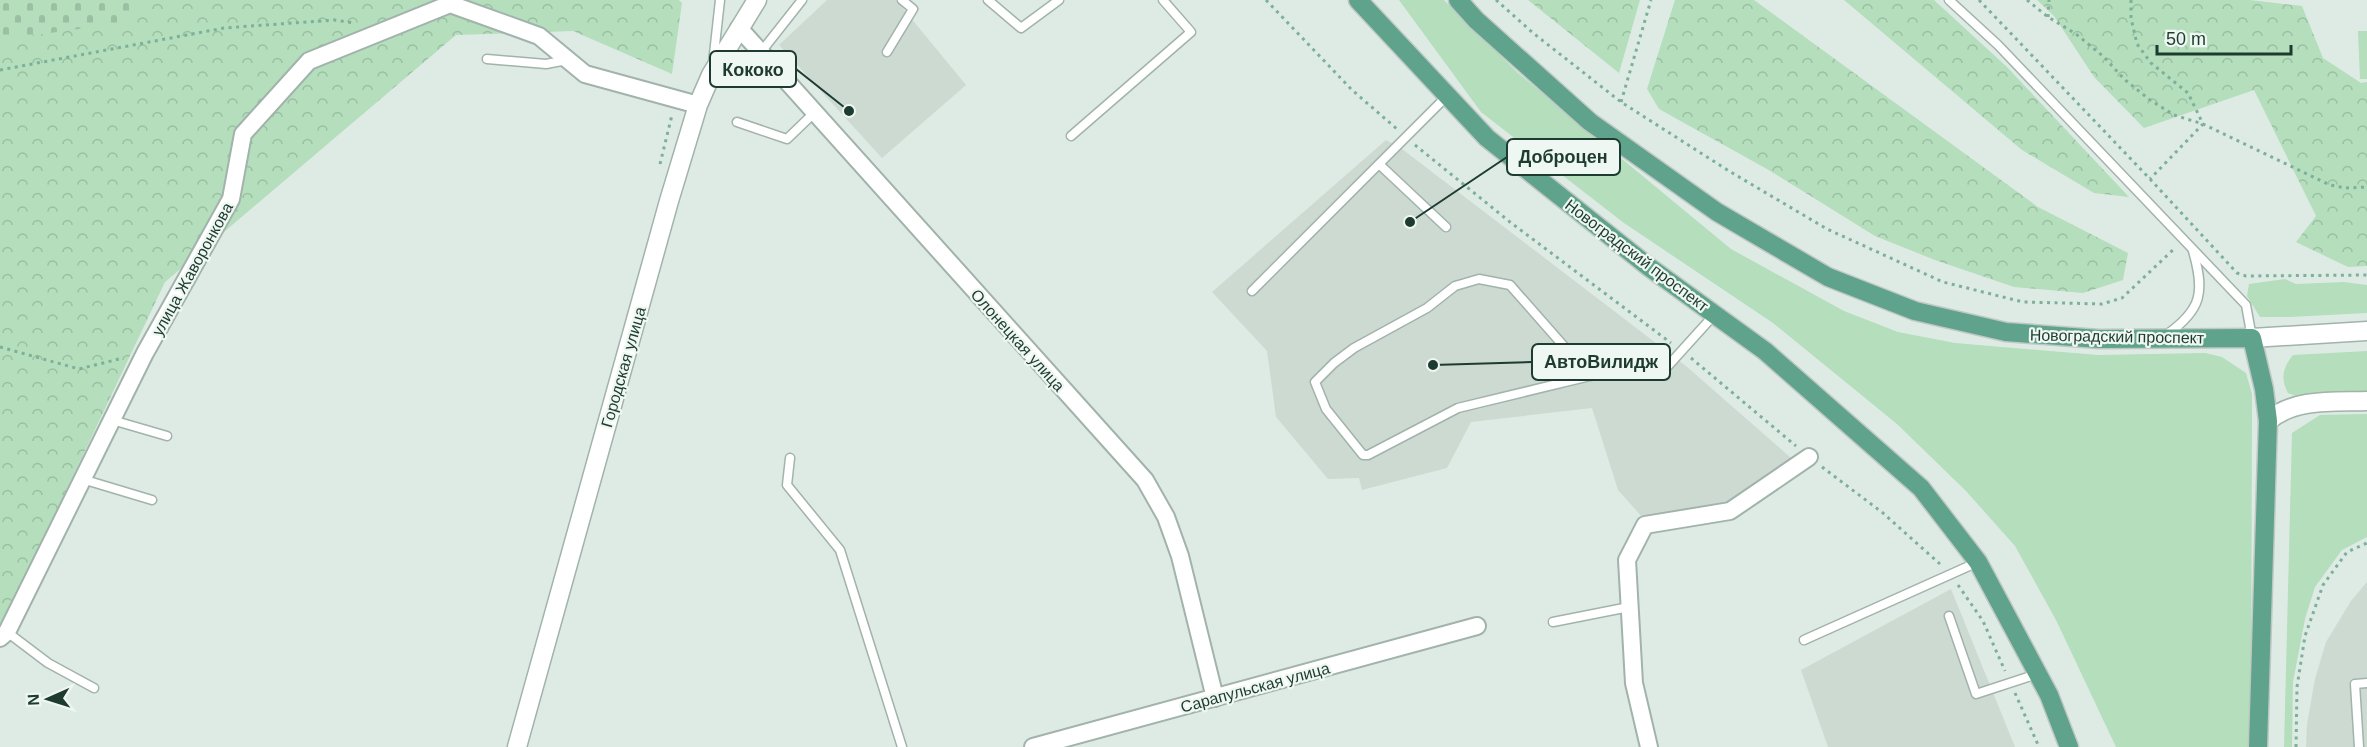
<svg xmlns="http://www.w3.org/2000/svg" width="2367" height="747" viewBox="0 0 2367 747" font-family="Helvetica,sans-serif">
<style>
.built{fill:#ccdad2}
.green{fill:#b4debc}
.forest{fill:url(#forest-crowns)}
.cemetery{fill:url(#cemetery-stones)}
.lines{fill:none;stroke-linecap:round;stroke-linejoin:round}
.service-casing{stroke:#a1b3ab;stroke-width:11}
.minor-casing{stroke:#a1b3ab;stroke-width:20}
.tertiary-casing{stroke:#a1b3ab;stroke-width:21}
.primary-casing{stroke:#c0c8c5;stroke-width:21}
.path{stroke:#7cb09b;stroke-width:3;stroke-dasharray:3 4.5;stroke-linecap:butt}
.service{stroke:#fff;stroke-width:8}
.minor{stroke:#fff;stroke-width:16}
.tertiary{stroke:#fff;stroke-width:18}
.primary{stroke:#5fa38c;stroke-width:18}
.labels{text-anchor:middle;stroke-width:4.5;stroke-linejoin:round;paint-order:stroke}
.street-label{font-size:16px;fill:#1e3b31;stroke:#eef7f2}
.leader{fill:none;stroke:#1e3b31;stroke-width:2}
.callout-dot{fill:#1e3b31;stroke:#eef7f2;stroke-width:2}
.callout{fill:#eef7f2;stroke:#1e3b31;stroke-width:2}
.callout-label{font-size:18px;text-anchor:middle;font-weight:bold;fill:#1e3b31}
</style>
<defs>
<pattern id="forest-crowns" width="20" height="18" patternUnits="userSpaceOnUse" patternTransform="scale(1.5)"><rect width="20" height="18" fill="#b4debc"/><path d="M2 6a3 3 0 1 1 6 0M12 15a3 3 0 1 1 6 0" fill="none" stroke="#9abfa2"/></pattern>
<pattern id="cemetery-stones" width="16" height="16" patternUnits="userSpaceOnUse" patternTransform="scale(1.5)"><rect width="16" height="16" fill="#b4debc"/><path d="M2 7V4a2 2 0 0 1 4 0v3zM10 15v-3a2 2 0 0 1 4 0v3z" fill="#9abfa2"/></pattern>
</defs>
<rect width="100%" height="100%" fill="#deebe4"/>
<!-- built -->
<g class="built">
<path d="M 827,0 L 896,0 L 966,85 L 882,158 L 779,45 Z"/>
<path d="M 1386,140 L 1402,149 L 1686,366 L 1791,458 L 1726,505 L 1643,518 L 1618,490 L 1592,408 L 1471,422 L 1447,468 L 1362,490 L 1359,478 L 1328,479 L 1276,417 L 1267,351 L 1212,292 Z"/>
<path d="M 2367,582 L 2367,747 L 2306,747 L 2307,724 L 2315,679 L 2326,642 L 2351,601 Z"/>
<path d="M 1951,589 L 2015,747 L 1828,747 L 1801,670 Z"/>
</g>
<!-- green -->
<g class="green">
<path d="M 1399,0 L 1444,0 L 1518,73 L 1731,249 L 1844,311 L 1898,332 L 1955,343 L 2098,355 L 2205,353 L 2222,357 L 2246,373 L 2252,394 L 2251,747 L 2116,747 L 2056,620 L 2015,546 L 1966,491 L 1897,424 L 1773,323 L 1624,223 L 1481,112 Z"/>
<path d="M 2358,31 L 2367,31 L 2367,79 L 2360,79 Z"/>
<path d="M 2285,279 L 2296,284 L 2344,282 L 2367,285 L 2367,313 L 2290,317 L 2260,317 L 2247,296 L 2249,284 Z"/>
<path d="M 2367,351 L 2367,392 L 2296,396 L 2288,393 C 2280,379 2283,367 2293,355 Z"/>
<path d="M 2367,414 L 2367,537 L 2342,550 L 2315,587 L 2305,619 L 2293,682 L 2292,747 L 2284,747 L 2292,433 L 2320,415 Z"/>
</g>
<!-- forest -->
<g class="forest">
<path d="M 0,0 L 679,0 L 682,3 L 672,74 L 573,31 L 456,35 L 165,282 L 0,630 Z"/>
<path d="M 1528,0 L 1640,0 L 1619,73 Z"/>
<path d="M 1675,0 L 1754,0 L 2038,207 L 2128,253 L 2123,280 L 2083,293 L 2014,287 L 1935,260 L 1875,236 L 1767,169 L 1659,109 L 1647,89 Z"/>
<path d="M 1844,0 L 1934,0 L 2007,67 L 2129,197 L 2094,193 L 2022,150 Z"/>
<path d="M 2037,0 L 2250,0 L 2302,6 L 2323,58 L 2361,83 L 2367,82 L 2367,266 L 2348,267 L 2296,242 L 2316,216 L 2254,90 L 2144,128 L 2094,77 L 2054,16 Z"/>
</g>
<!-- cemetery -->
<path class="cemetery" d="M 0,0 L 135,0 L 135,21 L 0,40 Z"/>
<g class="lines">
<defs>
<g id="service">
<path d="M 988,0 L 1021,28 L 1059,0"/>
<path d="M 1949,0 L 1998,45 L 2246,305 L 2252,338"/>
<path d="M 761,52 L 802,0"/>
<path d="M 887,52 L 913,9 L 902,0"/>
<path d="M 487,59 L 546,64 L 567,60"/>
<path d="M 713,63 L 720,0"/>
<path d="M 737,122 L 787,139 L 814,113"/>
<path d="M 1071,136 L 1191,32 L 1163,0"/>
<path d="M 1380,165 L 1446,227"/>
<path d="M 1252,291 L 1447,96"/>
<path d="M 2166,335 C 2202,310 2205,292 2193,251"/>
<path d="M 1590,376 L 1510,285 L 1479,279 L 1455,286 L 1427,308 L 1354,348 L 1334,363 L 1315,382 L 1326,409 L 1363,455 L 1368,455 L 1458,408 L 1590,376 L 1646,365 L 1667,367 L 1714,315"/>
<path d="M 112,420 L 167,436"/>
<path d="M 790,458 L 787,485 L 840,550 L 902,747"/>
<path d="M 82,479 L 152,500"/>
<path d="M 1949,616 L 1976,694 L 2037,674"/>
<path d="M 1553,622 L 1629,607"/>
<path d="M 7,632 L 48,663 L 94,688"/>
<path d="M 1804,640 L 1978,562"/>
<path d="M 2359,747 L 2355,684 L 2367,683"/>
</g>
<g id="minor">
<path d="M 739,28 L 1145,480 L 1166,517 L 1180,556 L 1215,698"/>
<path d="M 0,638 L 7,632 L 145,353 L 231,199 L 243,134 L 309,61 L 450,4 L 539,36 L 585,74 L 698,105"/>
<path d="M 1033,747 L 1477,626"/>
<path d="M 1649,747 L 1634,683 L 1627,560 L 1645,525 L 1730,511 L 1809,457"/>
</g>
<g id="tertiary">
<path d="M 2252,338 L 2367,331"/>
<path d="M 2268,421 C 2294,398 2334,402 2367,401"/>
<path d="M 517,747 L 669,201 L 698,105 L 711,75 L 757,0"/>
</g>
<g id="primary">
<path d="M 1358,0 L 1487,138 L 1649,267 L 1765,351 L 1921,488 L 1978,562 L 2049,695 L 2069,747"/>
<path d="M 1458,0 L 1476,20 L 1590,122 L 1717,212 L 1828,277 L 1915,311 L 2006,332 L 2099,339 L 2252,338 L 2264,389 L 2268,421 L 2258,747"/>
</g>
</defs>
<!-- service casing -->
<use href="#service" class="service-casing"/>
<!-- minor casing -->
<use href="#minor" class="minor-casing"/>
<!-- tertiary casing -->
<use href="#tertiary" class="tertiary-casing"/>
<!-- primary casing -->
<use href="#primary" class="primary-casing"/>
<!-- path -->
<g class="path">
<path d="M 1266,0 L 1352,90 L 1397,129"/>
<path d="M 1496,0 L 1533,33 L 1621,102 L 1729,171 L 1827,229 L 1943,282 L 2023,302 L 2102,304 L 2122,298 L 2175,248"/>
<path d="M 1979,0 L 2150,179 L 2237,273 L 2246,276 L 2367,275"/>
<path d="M 2027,0 L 2048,17 L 2076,34 L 2104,57 L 2124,79 L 2150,100 L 2174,115 L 2203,124 L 2330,185 L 2346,188 L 2367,187"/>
<path d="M 2131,0 L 2131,18 L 2137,44 L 2151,63 L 2188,93 L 2203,124 L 2150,179"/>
<path d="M 2048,17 L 2049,0"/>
<path d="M 0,70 L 224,28 L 334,20 L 355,23"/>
<path d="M 1621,102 L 1651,0"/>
<path d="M 1415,145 L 1510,222 L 1671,343"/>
<path d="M 660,164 L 672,115"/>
<path d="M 0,347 L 79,369 L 123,358"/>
<path d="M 1691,358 L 1796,446"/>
<path d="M 1822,467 L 1883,513 L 1940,564"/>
<path d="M 1958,585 L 1983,621 L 2005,671"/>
<path d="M 2015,693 L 2039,747"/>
<path d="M 2296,747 L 2297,687 L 2305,636 L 2323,585 L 2347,552 L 2367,543"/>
</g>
<!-- service -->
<use href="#service" class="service"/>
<!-- minor -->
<use href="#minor" class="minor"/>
<!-- tertiary -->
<use href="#tertiary" class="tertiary"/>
<!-- primary -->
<use href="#primary" class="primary"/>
</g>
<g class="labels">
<!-- street labels -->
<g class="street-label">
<text transform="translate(1637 255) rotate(37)" y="6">Новоградский проспект</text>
<text transform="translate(192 269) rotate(-61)" y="6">улица Жаворонкова</text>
<text transform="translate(2117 336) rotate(1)" y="6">Новоградский проспект</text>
<text transform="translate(1018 340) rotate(48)" y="6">Олонецкая улица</text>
<text transform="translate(623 367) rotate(-74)" y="6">Городская улица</text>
<text transform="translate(1255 687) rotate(-15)" y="6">Сарапульская улица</text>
</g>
</g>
<!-- callouts -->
<path class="leader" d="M849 111L796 69M1410 222L1507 157M1433 365L1532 362"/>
<g class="callout-dot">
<circle cx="849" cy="111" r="6"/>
<circle cx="1410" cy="222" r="6"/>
<circle cx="1433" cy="365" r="6"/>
</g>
<g class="callout">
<rect x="710" y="51" width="86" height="36" rx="6"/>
<rect x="1507" y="139" width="113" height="36" rx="6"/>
<rect x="1532" y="344" width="138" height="36" rx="6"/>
</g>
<g class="callout-label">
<text x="753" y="76">Кококо</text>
<text x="1563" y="163">Доброцен</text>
<text x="1601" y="368">АвтоВилидж</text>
</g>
<!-- north arrow -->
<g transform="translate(48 699) rotate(267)" stroke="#eef7f2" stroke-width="4.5" paint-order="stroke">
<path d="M0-4.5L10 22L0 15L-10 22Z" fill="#1e3b31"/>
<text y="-9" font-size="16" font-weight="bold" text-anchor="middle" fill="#1e3b31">N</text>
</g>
<!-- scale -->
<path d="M2157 45v9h134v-9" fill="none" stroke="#1e3b31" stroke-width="3"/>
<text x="2166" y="45" font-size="18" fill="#1e3b31" stroke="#eef7f2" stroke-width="4.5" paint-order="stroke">50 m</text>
</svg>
